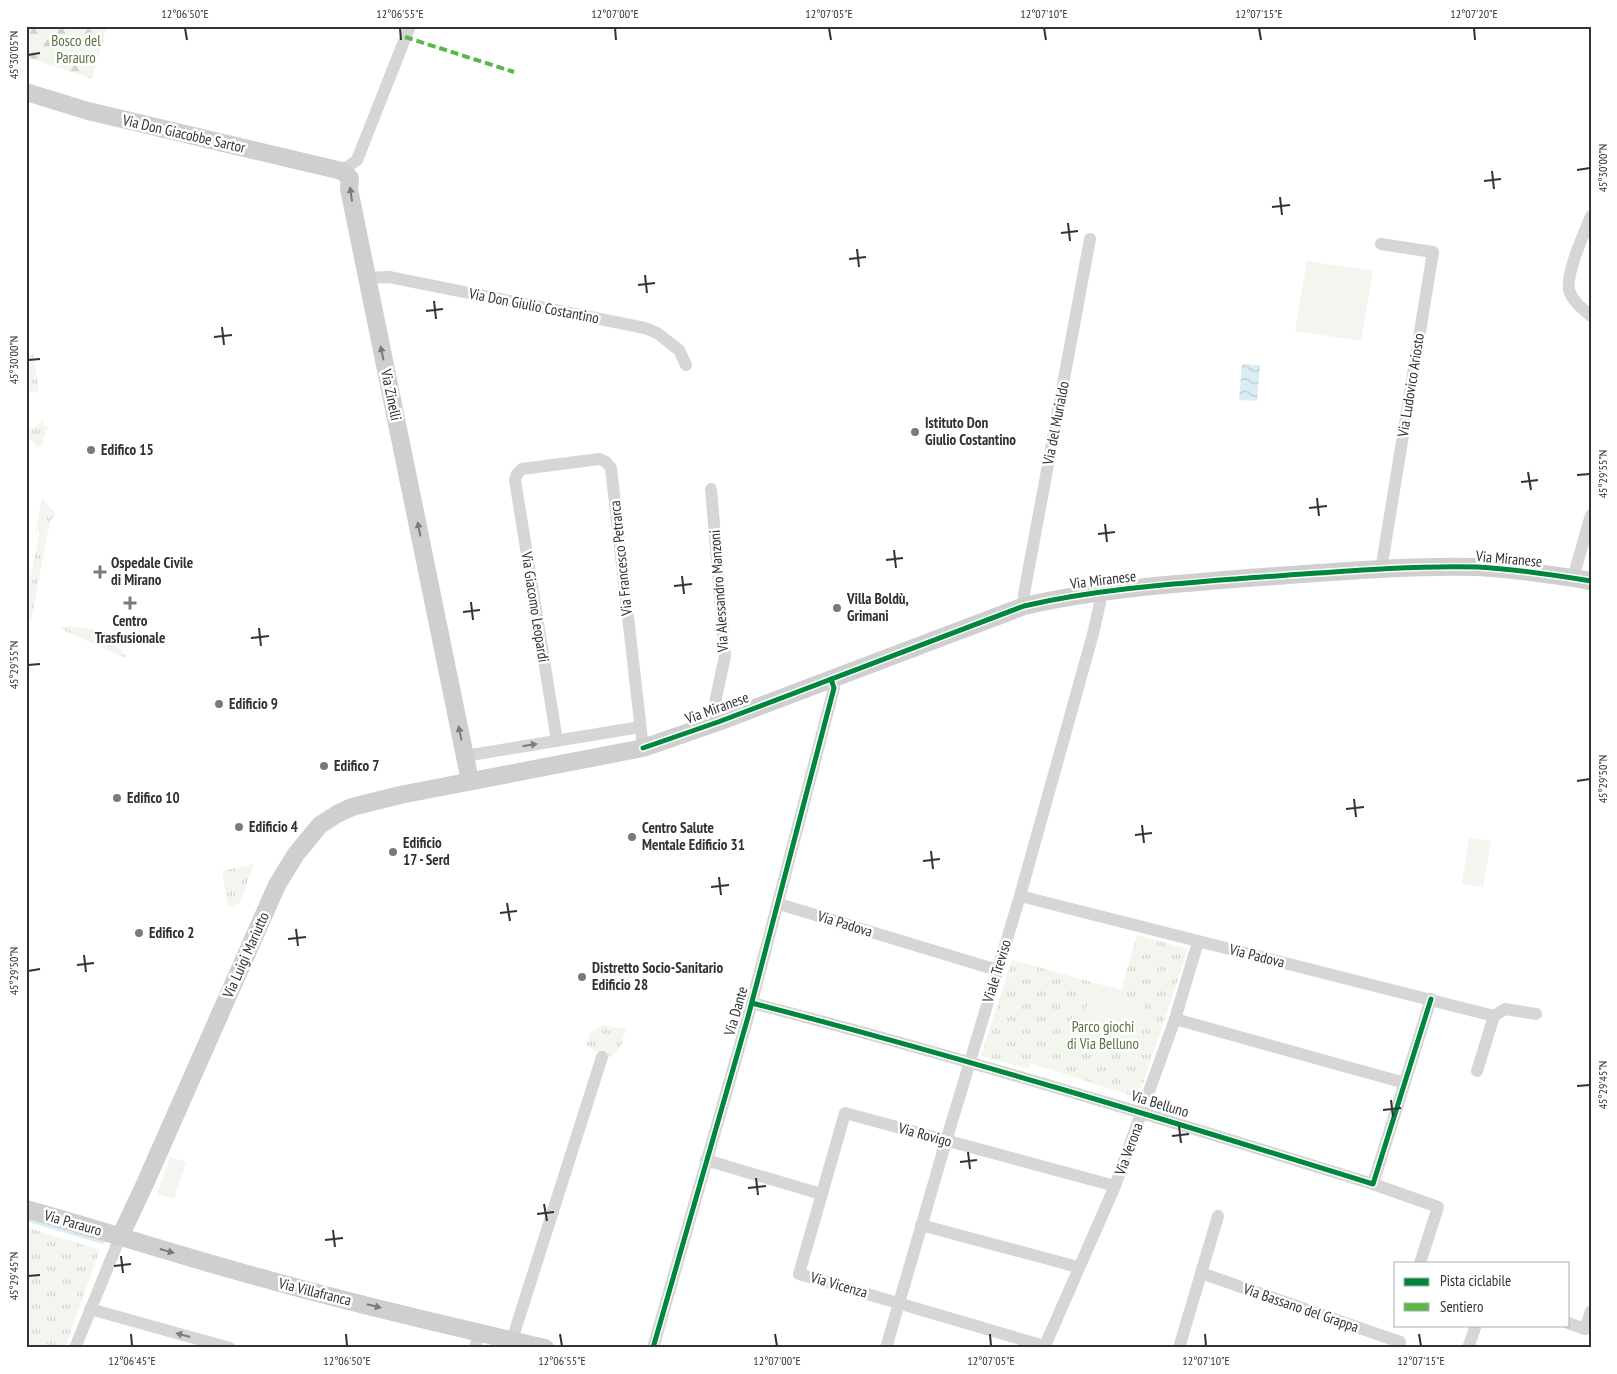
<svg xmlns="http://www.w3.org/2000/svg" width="1617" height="1374" viewBox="0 0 1617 1374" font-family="'PT Sans Narrow',sans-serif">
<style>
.grass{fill:url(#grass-tufts)}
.forest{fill:url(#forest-firs)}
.pitch{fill:#f3f6ee}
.water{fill:url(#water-waves)}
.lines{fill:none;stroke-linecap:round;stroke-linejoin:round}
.stream{stroke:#dbecf4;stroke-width:4}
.street{stroke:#d6d6d6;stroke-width:12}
.secondary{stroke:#cfcfcf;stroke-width:18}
.quiet{stroke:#58b947;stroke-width:4;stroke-dasharray:8 4;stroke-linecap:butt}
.cycleway-casing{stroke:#fff;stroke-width:8}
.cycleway{stroke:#00873e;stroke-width:5}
.oneway{fill:#797979}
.oneway2{fill:#7c7c7c}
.ticks{fill:none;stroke:#323232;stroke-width:2}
.poi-dot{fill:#7a7a7a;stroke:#fff;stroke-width:2}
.labels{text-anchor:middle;stroke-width:5;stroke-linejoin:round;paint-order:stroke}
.park-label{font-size:15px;fill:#5a713c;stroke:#fff}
.street-label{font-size:15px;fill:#323232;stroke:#fff}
.poi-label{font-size:15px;font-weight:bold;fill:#323232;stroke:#fff;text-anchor:start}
.neatline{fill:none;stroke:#323232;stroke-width:2}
.ticks-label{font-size:12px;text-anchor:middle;fill:#323232}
</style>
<defs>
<pattern id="grass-tufts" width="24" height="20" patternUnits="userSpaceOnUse" patternTransform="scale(1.25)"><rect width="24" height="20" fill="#f3f6ee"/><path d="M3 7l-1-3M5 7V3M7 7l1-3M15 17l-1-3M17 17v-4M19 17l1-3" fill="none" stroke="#d1d3cd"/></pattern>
<pattern id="forest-firs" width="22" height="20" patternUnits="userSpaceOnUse" patternTransform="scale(1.25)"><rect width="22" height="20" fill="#f3f6ee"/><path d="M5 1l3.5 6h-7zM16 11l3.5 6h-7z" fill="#d1d3cd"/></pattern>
<pattern id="water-waves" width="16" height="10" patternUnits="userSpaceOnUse" patternTransform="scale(1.25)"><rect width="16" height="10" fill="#dbecf4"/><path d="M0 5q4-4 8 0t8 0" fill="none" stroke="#bccbd2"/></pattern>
</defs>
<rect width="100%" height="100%" fill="#fff"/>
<!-- grass -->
<g class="grass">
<path d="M 33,354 L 39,393 L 26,391 L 26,355 Z"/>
<path d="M 43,416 L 43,426 L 48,426 L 41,448 L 36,446 L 26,433 L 41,423 Z"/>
<path d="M 42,498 L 56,514 L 50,521 L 31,621 L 26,621 L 26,599 L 40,531 L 36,530 Z"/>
<path d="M 68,626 L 90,629 L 106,634 L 126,655 L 125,658 L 65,631 L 61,627 Z"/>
<path d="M 254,864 L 240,902 L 233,908 L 228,906 L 222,871 Z"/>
<path d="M 1137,935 L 1188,949 L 1138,1098 L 1031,1063 L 1029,1069 L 981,1056 L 1012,960 L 1121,990 Z"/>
<path d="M 602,1025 L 626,1029 L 620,1048 L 611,1057 L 596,1052 L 586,1044 L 590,1033 Z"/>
<path d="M 26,1227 L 100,1250 L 65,1348 L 26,1348 Z"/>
</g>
<!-- forest -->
<path class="forest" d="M 26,26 L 107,26 L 92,79 L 26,57 Z"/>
<!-- pitch -->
<g class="pitch">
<path d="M 1307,261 L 1373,271 L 1361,341 L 1295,331 Z"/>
<path d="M 1469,838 L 1491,841 L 1483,887 L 1462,884 Z"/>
<path d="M 1092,989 L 1146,1002 L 1138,1037 L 1082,1021 Z"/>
<path d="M 170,1157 L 186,1162 L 174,1199 L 157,1194 Z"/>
</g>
<!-- water -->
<path class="water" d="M 1242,364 L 1260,365 L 1257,401 L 1239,400 Z"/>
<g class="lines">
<!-- stream -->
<path class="stream" d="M 26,1219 L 103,1242"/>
<!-- street -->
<g class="street">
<path d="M 342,171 L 357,160 L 410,26"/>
<path d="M 1591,216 C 1584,234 1566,272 1569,290 C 1572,301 1583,309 1591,316"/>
<path d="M 366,278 L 389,277 L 645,328 L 657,333 L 679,350 L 686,365"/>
<path d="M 711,489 L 725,656 L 716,698 L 715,712 L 718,722"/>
<path d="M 1381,570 L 1433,252 L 1381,244"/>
<path d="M 1573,578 L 1591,515"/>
<path d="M 1024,606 L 1024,594 L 1090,239"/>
<path d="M 557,741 L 515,480 L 517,474 L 522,469 L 599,459 L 606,462 L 611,468 L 643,748"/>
<path d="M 465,756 L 640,727"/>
<path d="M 1020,896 L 1494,1016 L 1477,1071"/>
<path d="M 779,904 L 997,970"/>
<path d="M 752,1003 C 961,1057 1167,1120 1373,1184 L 1431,999"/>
<path d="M 1494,1016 L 1505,1009 L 1536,1014"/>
<path d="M 1175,1019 L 1405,1083"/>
<path d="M 706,1160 L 821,1194"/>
<path d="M 1373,1184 L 1438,1207 L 1420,1263"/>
<path d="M 921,1225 L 1078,1267"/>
<path d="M 1201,1273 L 1400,1342"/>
<path d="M 90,1309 L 230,1348"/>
<path d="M 1568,1323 L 1585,1329 L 1591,1311"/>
<path d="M 512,1340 L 602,1057"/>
<path d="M 1044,1346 L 799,1274 L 845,1113 L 1115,1186"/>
<path d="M 75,1348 L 120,1237"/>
<path d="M 475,1348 L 479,1332"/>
<path d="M 653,1348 L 748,1017 L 834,688 L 831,679"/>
<path d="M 886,1348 L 946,1141 L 1020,896 L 1093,634 L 1100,603 L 1098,592"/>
<path d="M 1044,1348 L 1115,1186 L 1175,1019 L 1198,942"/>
<path d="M 1179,1348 L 1218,1216"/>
<path d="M 1468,1348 L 1476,1325"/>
</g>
<!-- secondary -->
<g class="secondary">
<path d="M 26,92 L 88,111 L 342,171 L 350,178 L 349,189 L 470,781"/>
<path d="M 26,1209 C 105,1231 183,1257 262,1278 C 355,1304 450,1326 545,1348"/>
<path d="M 120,1237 L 144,1186 L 277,885 L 296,854 L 320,825 L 337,814 L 352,807 L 400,795 L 643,748 L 718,722 L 1024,606 C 1098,589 1173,584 1248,578 C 1324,573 1403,565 1478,567 C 1516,569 1554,575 1591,581"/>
</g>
<!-- quiet -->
<path class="quiet" d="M 405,37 L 514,72"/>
<defs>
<g id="cycleway">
<path d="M 643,748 L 718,722 L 1024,606 C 1098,589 1173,584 1248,578 C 1324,573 1403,565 1478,567 C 1516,569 1554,575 1591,581"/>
<path d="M 752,1003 C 961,1057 1167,1120 1373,1184 L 1431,999"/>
<path d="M 653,1348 L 748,1017 L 834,688 L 831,679"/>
</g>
</defs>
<!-- cycleway casing -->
<use href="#cycleway" class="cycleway-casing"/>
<!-- cycleway -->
<use href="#cycleway" class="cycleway"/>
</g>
<!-- one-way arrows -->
<defs><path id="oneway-solid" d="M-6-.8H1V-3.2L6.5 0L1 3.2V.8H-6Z" transform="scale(1.25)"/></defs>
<g class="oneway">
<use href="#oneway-solid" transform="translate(351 194) rotate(-98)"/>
<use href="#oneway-solid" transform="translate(382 353) rotate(-102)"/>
<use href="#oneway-solid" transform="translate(419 529) rotate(-101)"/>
<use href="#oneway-solid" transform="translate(460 733) rotate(-102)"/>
<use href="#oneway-solid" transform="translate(167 1251) rotate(16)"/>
<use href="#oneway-solid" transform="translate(374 1306) rotate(14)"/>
</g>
<g class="oneway2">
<use href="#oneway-solid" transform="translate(530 745) rotate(-9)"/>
<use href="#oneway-solid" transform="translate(183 1335) rotate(-165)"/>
</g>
<!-- ticks -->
<path class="ticks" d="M 185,28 L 187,40M 400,28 L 401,40M 615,28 L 616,40M 829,28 L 831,40M 1044,28 L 1046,40M 1259,28 L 1261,40M 1474,28 L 1475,40M 28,55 L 40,53M 1577,170 L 1590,168M 1492,171 L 1494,189M 1484,181 L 1501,179M 1280,197 L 1282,215M 1272,207 L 1290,205M 1068,223 L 1070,241M 1061,233 L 1078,231M 857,249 L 859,267M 849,259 L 866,257M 645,275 L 647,293M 638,285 L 655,283M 434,301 L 436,319M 426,311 L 443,309M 222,327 L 224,345M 214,337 L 232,335M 28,360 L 40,359M 1528,472 L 1531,490M 1577,475 L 1590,474M 1521,482 L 1538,480M 1317,498 L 1319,516M 1309,508 L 1327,506M 1105,524 L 1107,542M 1098,534 L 1115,532M 894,550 L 896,568M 886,560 L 903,558M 682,576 L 684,594M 674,586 L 692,584M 471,602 L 473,620M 463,612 L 480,610M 259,628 L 261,646M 251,638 L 269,636M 28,665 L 40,664M 1577,781 L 1590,779M 1354,799 L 1356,817M 1346,809 L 1364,807M 1142,825 L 1144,843M 1135,835 L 1152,833M 931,851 L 933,869M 923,861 L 940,859M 719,877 L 721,895M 711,887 L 729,885M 507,903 L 510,921M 500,913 L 517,911M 296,929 L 298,946M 288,939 L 306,937M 84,955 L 86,972M 77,965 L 94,963M 28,971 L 40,969M 1577,1086 L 1590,1085M 1391,1100 L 1393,1117M 1383,1110 L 1401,1108M 1179,1126 L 1181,1143M 1172,1136 L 1189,1134M 968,1152 L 970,1169M 960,1162 L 977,1160M 756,1178 L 758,1195M 748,1188 L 766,1186M 544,1204 L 547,1221M 537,1214 L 554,1212M 333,1230 L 335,1247M 325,1240 L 343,1238M 121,1256 L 123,1273M 114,1266 L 131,1264M 28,1276 L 40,1275M 131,1334 L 132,1346M 346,1334 L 347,1346M 560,1334 L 562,1346M 775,1334 L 777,1346M 990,1334 L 991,1346M 1205,1334 L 1206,1346M 1419,1334 L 1421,1346"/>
<!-- markers -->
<g class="poi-dot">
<circle cx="915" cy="432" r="5"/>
<circle cx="91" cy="450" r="5"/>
<path d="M97.5 564.5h5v5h5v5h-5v5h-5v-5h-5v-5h5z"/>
<path d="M127.5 595.5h5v5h5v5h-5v5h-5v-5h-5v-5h5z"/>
<circle cx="837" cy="608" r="5"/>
<circle cx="219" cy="704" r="5"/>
<circle cx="324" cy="766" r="5"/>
<circle cx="117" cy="798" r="5"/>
<circle cx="239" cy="827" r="5"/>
<circle cx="632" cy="837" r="5"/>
<circle cx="393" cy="852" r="5"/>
<circle cx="139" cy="933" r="5"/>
<circle cx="582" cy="977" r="5"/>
</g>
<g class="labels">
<!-- park labels -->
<g class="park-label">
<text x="76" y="46">Bosco del<tspan x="76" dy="17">Parauro</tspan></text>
<text x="1103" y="1032">Parco giochi<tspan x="1103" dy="17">di Via Belluno</tspan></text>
</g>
<!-- street labels -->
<g class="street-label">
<text transform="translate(184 134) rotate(13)" y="5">Via Don Giacobbe Sartor</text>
<text transform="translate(534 306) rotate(11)" y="5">Via Don Giulio Costantino</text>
<text transform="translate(1411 385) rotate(-81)" y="5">Via Ludovico Ariosto</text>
<text transform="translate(391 395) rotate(78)" y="5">Via Zinelli</text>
<text transform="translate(1056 423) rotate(-79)" y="5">Via del Murialdo</text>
<text transform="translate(621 558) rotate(-96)" y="5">Via Francesco Petrarca</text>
<text transform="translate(1509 559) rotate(5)" y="5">Via Miranese</text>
<text transform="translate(1103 580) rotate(-7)" y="5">Via Miranese</text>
<text transform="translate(719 591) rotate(-94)" y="5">Via Alessandro Manzoni</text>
<text transform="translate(535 607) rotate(81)" y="5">Via Giacomo Leopardi</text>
<text transform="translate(717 708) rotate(-20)" y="5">Via Miranese</text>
<text transform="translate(845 924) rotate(17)" y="5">Via Padova</text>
<text transform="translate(246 955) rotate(-66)" y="5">Via Luigi Mariutto</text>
<text transform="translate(1257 956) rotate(14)" y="5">Via Padova</text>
<text transform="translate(997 971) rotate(-73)" y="5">Viale Treviso</text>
<text transform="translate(736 1011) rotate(-74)" y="5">Via Dante</text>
<text transform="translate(1160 1104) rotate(17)" y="5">Via Belluno</text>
<text transform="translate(925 1135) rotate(15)" y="5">Via Rovigo</text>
<text transform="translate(1129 1149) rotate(-70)" y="5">Via Verona</text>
<text transform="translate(73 1223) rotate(16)" y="5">Via Parauro</text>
<text transform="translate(839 1285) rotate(16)" y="5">Via Vicenza</text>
<text transform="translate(315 1292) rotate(14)" y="5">Via Villafranca</text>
<text transform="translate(1301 1308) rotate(19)" y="5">Via Bassano del Grappa</text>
</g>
<!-- poi labels -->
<g class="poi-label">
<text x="925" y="428">Istituto Don<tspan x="925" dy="17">Giulio Costantino</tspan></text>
<text x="101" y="455">Edifico 15</text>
<text x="111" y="568">Ospedale Civile<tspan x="111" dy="17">di Mirano</tspan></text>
<text x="847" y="604">Villa Boldù,<tspan x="847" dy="17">Grimani</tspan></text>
<text x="130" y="626" text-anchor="middle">Centro<tspan x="130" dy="17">Trasfusionale</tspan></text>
<text x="229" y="709">Edificio 9</text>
<text x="334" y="771">Edifico 7</text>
<text x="127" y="803">Edifico 10</text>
<text x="249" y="832">Edificio 4</text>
<text x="642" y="833">Centro Salute<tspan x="642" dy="17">Mentale Edificio 31</tspan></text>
<text x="403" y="848">Edificio<tspan x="403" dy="17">17 - Serd</tspan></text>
<text x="149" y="938">Edifico 2</text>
<text x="592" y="973">Distretto Socio-Sanitario<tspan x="592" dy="17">Edificio 28</tspan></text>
</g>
</g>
<!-- border -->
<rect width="1617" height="1374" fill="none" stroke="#ffffff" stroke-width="55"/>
<!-- legend -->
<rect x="1394" y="1262" width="175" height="65" fill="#ffffff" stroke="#adadad"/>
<rect x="1404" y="1278" width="25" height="8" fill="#00873e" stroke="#adadad"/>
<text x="1440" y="1286" font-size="15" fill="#323232">Pista ciclabile</text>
<rect x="1404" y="1303" width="25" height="8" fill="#58b947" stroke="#adadad"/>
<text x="1440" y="1312" font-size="15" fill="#323232">Sentiero</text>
<rect x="28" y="28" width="1562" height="1318" class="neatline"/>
<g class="ticks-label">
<text x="185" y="18">12°06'50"E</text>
<text x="400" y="18">12°06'55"E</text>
<text x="615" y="18">12°07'00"E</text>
<text x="829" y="18">12°07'05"E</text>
<text x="1044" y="18">12°07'10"E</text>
<text x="1259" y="18">12°07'15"E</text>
<text x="1474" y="18">12°07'20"E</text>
<text transform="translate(14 55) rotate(-90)" y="4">45°30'05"N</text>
<text transform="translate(1603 168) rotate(-90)" y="4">45°30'00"N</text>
<text transform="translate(14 360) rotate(-90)" y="4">45°30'00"N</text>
<text transform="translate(1603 474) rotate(-90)" y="4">45°29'55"N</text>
<text transform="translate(14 665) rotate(-90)" y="4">45°29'55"N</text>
<text transform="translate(1603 779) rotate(-90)" y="4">45°29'50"N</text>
<text transform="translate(14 971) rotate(-90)" y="4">45°29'50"N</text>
<text transform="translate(1603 1085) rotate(-90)" y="4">45°29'45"N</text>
<text transform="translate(14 1276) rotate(-90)" y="4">45°29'45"N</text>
<text x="132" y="1365">12°06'45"E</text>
<text x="347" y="1365">12°06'50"E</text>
<text x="562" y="1365">12°06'55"E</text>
<text x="777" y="1365">12°07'00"E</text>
<text x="991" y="1365">12°07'05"E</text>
<text x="1206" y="1365">12°07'10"E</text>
<text x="1421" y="1365">12°07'15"E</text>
</g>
</svg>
